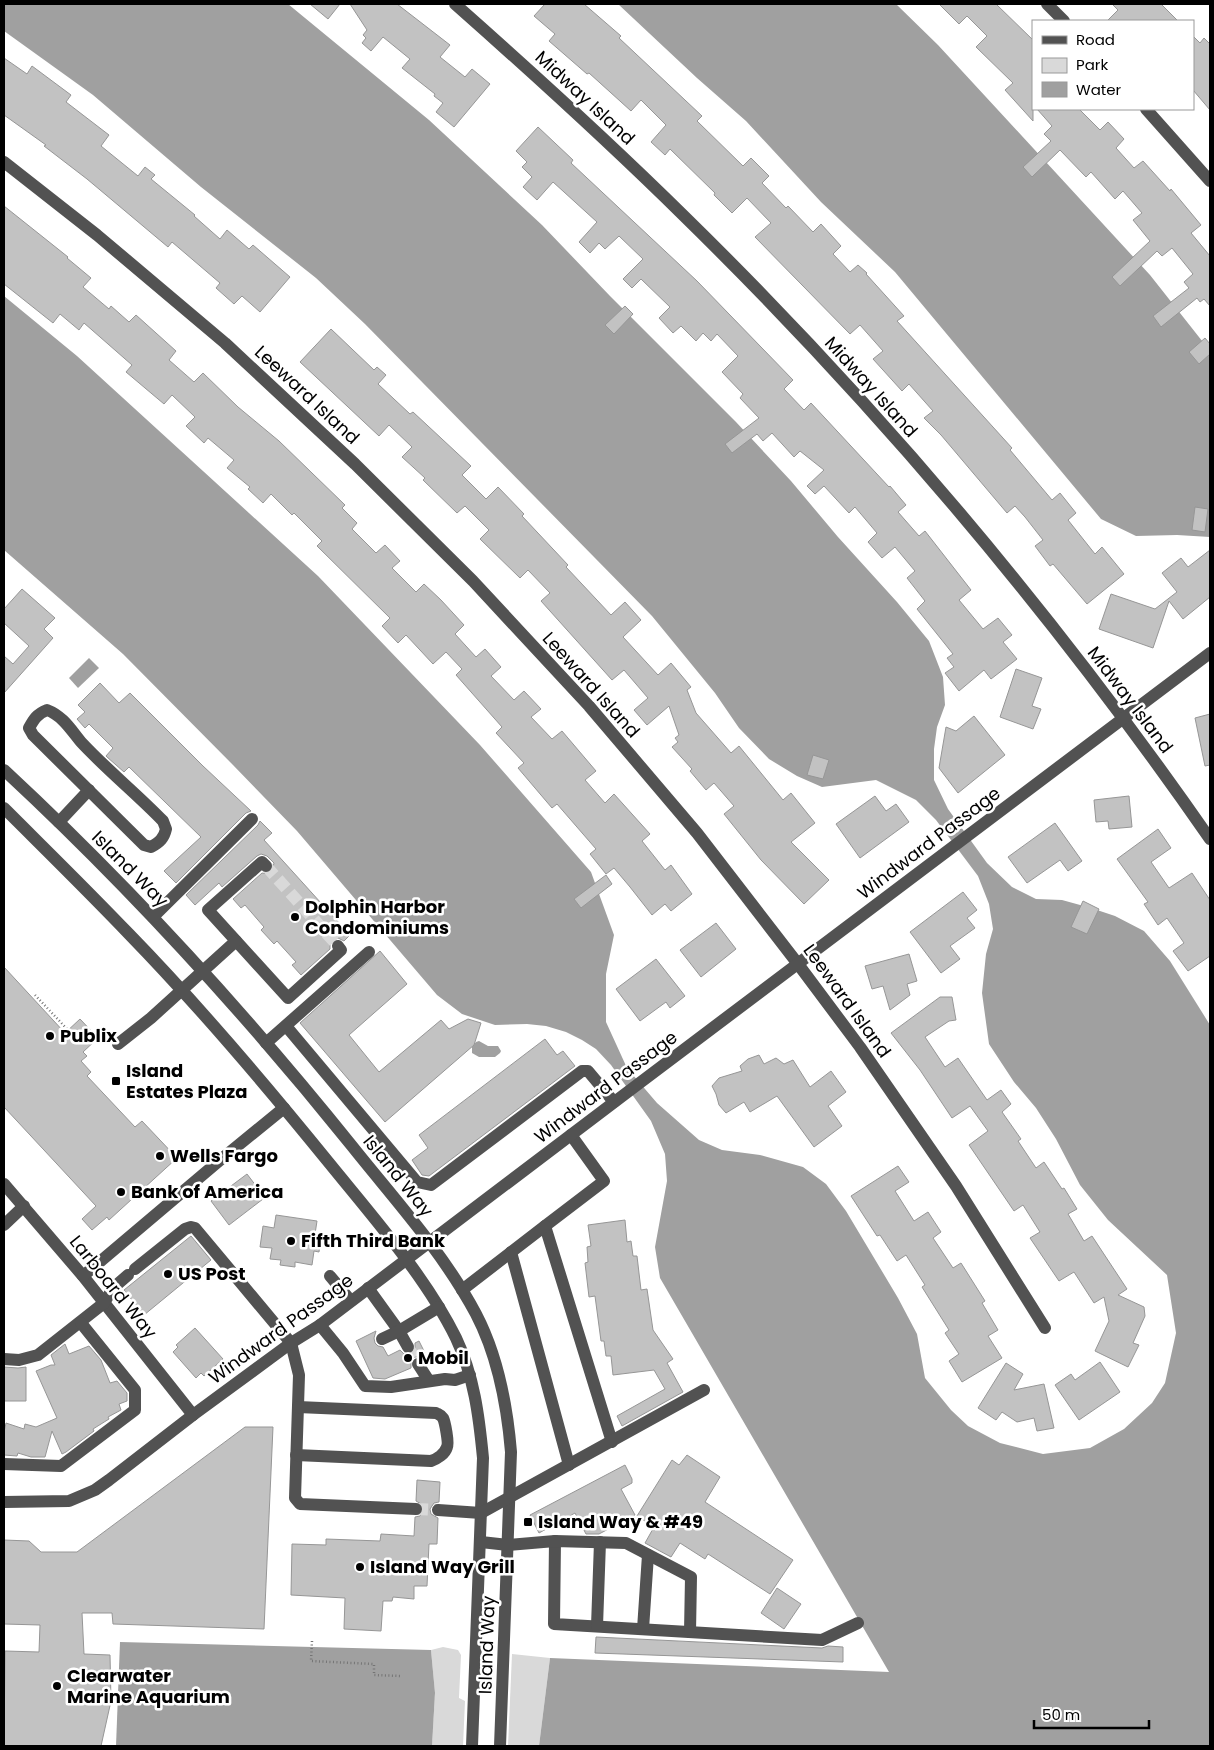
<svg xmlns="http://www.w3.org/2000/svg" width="1214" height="1750" viewBox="0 0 1214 1750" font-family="Poppins,sans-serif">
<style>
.green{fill:#d9d9d9}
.water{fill:#a0a0a0}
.building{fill:#c2c2c2;stroke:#969696}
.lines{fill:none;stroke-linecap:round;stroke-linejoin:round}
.minor-tunnel{stroke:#d9d9d9;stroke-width:12;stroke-dasharray:12 6;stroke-linecap:butt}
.path{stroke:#747474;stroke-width:2.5;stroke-dasharray:1 2.5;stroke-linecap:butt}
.minor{stroke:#525252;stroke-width:12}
.poi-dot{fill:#000;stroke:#fff;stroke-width:2}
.labels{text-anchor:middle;stroke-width:5;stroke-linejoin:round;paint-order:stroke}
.street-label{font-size:18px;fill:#000;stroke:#fff}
.poi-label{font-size:18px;font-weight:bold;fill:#000;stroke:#fff;text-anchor:start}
</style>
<rect width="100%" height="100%" fill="#fff"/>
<!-- green -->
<g class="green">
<path d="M 443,1647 L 458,1650 L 461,1655 L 459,1698 L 465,1701 L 463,1746 L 432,1746 L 435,1693 L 431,1650 Z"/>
<path d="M 512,1654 L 550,1658 L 539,1746 L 508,1746 Z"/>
</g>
<!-- water -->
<g class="water">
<path d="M 4,4 L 288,4 L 429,120 L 542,225 L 610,296 L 736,422 L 791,481 L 838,537 L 897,602 L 929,641 L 943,677 L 945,705 L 937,727 L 934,749 L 934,780 L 948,809 L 987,863 L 1012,887 L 1036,899 L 1062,900 L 1091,908 L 1115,916 L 1144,931 L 1170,961 L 1210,1025 L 1210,1746 L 539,1746 L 550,1658 L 889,1672 L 660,1278 L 655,1247 L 667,1181 L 665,1154 L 651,1121 L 611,1065 L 596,1049 L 582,1040 L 566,1032 L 546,1026 L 527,1024 L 495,1025 L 462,1014 L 437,995 L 297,831 L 233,765 L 123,654 L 4,550 L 4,296 L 77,356 L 318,576 L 480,745 L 591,872 L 614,935 L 606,974 L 606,1022 L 627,1068 L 657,1103 L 699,1140 L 722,1150 L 760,1155 L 803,1167 L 826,1184 L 846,1211 L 898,1298 L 917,1334 L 925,1378 L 951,1410 L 968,1426 L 1000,1443 L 1043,1454 L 1090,1448 L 1124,1429 L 1152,1403 L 1165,1383 L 1176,1333 L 1167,1275 L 1108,1220 L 1080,1185 L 1056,1139 L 1036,1108 L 1014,1082 L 989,1044 L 982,993 L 986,954 L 993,929 L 989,904 L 978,876 L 936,820 L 916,800 L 876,780 L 822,787 L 797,776 L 769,759 L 739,728 L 715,693 L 652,616 L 365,324 L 316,278 L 201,187 L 93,95 L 4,31 Z"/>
<path d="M 618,4 L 896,4 L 938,45 L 1150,275 L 1210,351 L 1210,537 L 1177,535 L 1136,536 L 1101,519 L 895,272 L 821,202 L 746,121 L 697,78 Z"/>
<path d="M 89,658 L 99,668 L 78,688 L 69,678 Z"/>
<path d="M 479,1041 L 488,1046 L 498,1046 L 501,1051 L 500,1053 L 495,1057 L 479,1057 L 472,1053 L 472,1047 L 476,1042 Z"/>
<path d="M 120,1642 L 431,1650 L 435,1693 L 432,1746 L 116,1746 Z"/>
</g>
<!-- building -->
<g class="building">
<path d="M 310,4 L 340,4 L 328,19 Z"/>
<path d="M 350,4 L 397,4 L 450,45 L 440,57 L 465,77 L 472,69 L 490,84 L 454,127 L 436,112 L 443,103 L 434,96 L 435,94 L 402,68 L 410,59 L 383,37 L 371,51 L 362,43 L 366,38 L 363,35 L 367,30 Z"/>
<path d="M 545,4 L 584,4 L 621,36 L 619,38 L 702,116 L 697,121 L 743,166 L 751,158 L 769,176 L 762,183 L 786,208 L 788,206 L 813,232 L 821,224 L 841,246 L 833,254 L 850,272 L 858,265 L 867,273 L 866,274 L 904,316 L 897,321 L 1012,448 L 1010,450 L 1052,500 L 1060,493 L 1076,513 L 1068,520 L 1095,554 L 1102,547 L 1124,574 L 1087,604 L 1053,564 L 1050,566 L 1035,546 L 1043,540 L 1025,517 L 1015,506 L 1007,513 L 941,435 L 924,418 L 933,411 L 909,384 L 902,391 L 873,359 L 883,351 L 860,325 L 850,334 L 755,237 L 771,223 L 747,198 L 732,213 L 714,195 L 715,193 L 670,149 L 665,155 L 651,142 L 666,125 L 641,100 L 631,111 L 589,73 L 587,74 L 549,41 L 555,34 L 534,16 Z"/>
<path d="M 939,4 L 996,4 L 1033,40 L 1033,121 L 1005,90 L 1013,83 L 976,47 L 987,36 L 967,16 L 959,24 Z"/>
<path d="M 1112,4 L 1161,4 L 1178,21 L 1107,21 L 1118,10 Z"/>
<path d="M 1193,36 L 1200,43 L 1204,38 L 1210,44 L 1210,110 L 1193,90 Z"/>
<path d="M 4,58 L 27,74 L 32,66 L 71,95 L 66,102 L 109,135 L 101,146 L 138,176 L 145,167 L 155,175 L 151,179 L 195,215 L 194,216 L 220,239 L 227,230 L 249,249 L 253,245 L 290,277 L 260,312 L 242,296 L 234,304 L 216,288 L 220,283 L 172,242 L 168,247 L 87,179 L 44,146 L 46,145 L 4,115 Z"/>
<path d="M 1037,109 L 1079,109 L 1100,130 L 1108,122 L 1124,139 L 1116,148 L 1134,168 L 1143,161 L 1170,191 L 1171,189 L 1201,225 L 1191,233 L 1210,256 L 1210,306 L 1204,299 L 1200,302 L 1197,298 L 1161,327 L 1153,316 L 1189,288 L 1184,282 L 1193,274 L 1172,248 L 1162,256 L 1157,251 L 1120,286 L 1112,277 L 1150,241 L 1133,220 L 1142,213 L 1123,191 L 1115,199 L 1091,172 L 1086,177 L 1060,150 L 1032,177 L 1023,167 L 1051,141 L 1044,134 L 1052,126 Z"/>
<path d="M 538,127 L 573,160 L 571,163 L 697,281 L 793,380 L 784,389 L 804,410 L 811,403 L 889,487 L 890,486 L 906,505 L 898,512 L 919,536 L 925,531 L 971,590 L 959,600 L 983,629 L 998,618 L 1012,635 L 1003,642 L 1017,659 L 991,679 L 984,670 L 959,691 L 945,673 L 954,667 L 947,658 L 953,654 L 917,609 L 925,601 L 907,578 L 915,571 L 895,547 L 882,558 L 868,542 L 877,533 L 855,507 L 849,513 L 824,486 L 815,494 L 807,486 L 824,470 L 800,451 L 794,457 L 772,433 L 763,441 L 757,434 L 732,453 L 725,444 L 759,418 L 740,398 L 743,394 L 722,372 L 738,356 L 717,334 L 711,341 L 703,333 L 696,341 L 681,326 L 673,333 L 659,318 L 670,307 L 641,279 L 632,288 L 623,279 L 643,259 L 619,236 L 605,249 L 599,243 L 590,253 L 579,242 L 597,222 L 553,182 L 537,200 L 523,187 L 532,177 L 522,167 L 527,162 L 516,151 Z"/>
<path d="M 4,206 L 68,257 L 67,258 L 91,278 L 83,287 L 109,309 L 111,306 L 129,322 L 136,315 L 176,351 L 169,360 L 194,382 L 203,373 L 238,407 L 279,441 L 345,505 L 342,508 L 357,523 L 352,529 L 376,553 L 385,545 L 400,561 L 392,568 L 416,592 L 424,584 L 441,600 L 464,625 L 455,634 L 476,657 L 485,649 L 501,667 L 491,676 L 514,700 L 524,691 L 541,709 L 531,717 L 552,739 L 562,731 L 596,771 L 585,780 L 605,803 L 614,794 L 650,834 L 642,841 L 665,870 L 671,865 L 692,894 L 671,911 L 665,904 L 652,915 L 630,887 L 614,868 L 606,874 L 590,854 L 596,849 L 557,804 L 552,808 L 518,768 L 524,763 L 496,733 L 502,727 L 456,675 L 462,669 L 446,652 L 433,664 L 406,635 L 398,643 L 382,626 L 390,618 L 317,546 L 322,541 L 294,513 L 292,515 L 271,494 L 263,503 L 248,489 L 250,487 L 227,468 L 234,460 L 208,438 L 204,443 L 186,426 L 195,417 L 172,395 L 164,404 L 126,372 L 132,365 L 84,323 L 79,330 L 60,314 L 53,323 L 4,284 Z"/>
<path d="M 625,306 L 633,314 L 614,334 L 605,325 Z"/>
<path d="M 331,329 L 374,370 L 377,367 L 386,375 L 378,384 L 410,414 L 413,412 L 471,466 L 462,475 L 486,499 L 498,487 L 524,514 L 522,516 L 568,565 L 566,567 L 611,615 L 625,602 L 641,620 L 623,637 L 658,675 L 671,663 L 691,687 L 687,690 L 696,713 L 731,753 L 739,746 L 783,800 L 791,793 L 815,823 L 791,842 L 829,880 L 804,904 L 761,860 L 724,814 L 734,806 L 714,783 L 706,790 L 690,771 L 692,769 L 672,747 L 678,742 L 675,738 L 679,735 L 669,706 L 647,725 L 634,710 L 648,698 L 624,670 L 612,680 L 541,601 L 550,593 L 528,570 L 520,578 L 480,539 L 489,530 L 465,506 L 457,513 L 423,480 L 425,478 L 402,457 L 412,447 L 389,425 L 379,436 L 300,362 Z"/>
<path d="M 1205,338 L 1210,344 L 1210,354 L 1199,364 L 1189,352 Z"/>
<path d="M 1195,507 L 1208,509 L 1205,532 L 1192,530 Z"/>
<path d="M 1210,550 L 1210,597 L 1183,619 L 1169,601 L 1153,648 L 1099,629 L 1111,594 L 1155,609 L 1177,592 L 1162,573 L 1181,558 L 1188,567 Z"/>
<path d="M 22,589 L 55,618 L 44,629 L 53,638 L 4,693 L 4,656 L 13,664 L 29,646 L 4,623 L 4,609 Z"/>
<path d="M 1016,669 L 1042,678 L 1032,706 L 1041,709 L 1033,729 L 1000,717 Z"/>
<path d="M 100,683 L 119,703 L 130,693 L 203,766 L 251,811 L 246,813 L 176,883 L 164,871 L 201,837 L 129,767 L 124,772 L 107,757 L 106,756 L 113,748 L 89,724 L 85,728 L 77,719 L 85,712 L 78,705 Z"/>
<path d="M 1210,714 L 1210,765 L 1205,766 L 1195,718 Z"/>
<path d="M 974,716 L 1005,755 L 958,793 L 939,768 L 946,727 L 956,731 Z"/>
<path d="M 813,755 L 829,760 L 823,779 L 807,775 Z"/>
<path d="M 875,796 L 886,811 L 896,804 L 909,822 L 860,858 L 836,824 Z"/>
<path d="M 1129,796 L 1132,827 L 1109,829 L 1108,821 L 1096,822 L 1094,800 Z"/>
<path d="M 260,821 L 272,833 L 264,840 L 350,935 L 344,941 L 338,938 L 333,940 L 330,943 L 330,949 L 301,975 L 292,965 L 296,962 L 277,941 L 274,944 L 261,930 L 264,927 L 245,905 L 241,908 L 233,899 L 262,873 L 268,874 L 272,871 L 274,863 L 267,856 L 261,854 L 257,856 L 222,887 L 219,883 L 195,905 L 186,895 L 258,825 Z"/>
<path d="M 1055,823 L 1082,861 L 1068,871 L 1060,860 L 1027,883 L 1008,857 Z"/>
<path d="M 1158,829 L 1171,848 L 1151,862 L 1169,888 L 1192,873 L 1210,900 L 1210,956 L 1188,971 L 1173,951 L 1184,943 L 1167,918 L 1158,925 L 1144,904 L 1148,902 L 1117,859 Z"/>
<path d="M 606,875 L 612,884 L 581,908 L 574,899 Z"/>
<path d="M 963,892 L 977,910 L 967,918 L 975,928 L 950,946 L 960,959 L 941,973 L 910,932 Z"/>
<path d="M 1083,901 L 1099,909 L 1087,934 L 1071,927 Z"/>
<path d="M 716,923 L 736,949 L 701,977 L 680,950 Z"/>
<path d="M 380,951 L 407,984 L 349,1035 L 379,1072 L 441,1020 L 449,1029 L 468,1019 L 481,1023 L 474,1045 L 385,1122 L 300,1023 Z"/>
<path d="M 909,954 L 917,981 L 907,984 L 910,995 L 890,1010 L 883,986 L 872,989 L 865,966 Z"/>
<path d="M 656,959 L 685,996 L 670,1008 L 666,1002 L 640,1021 L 616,989 Z"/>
<path d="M 4,967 L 65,1033 L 80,1019 L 98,1038 L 83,1052 L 87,1056 L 81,1061 L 91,1072 L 87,1076 L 135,1127 L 142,1121 L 177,1158 L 109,1220 L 107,1217 L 92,1230 L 82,1219 L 96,1206 L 4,1107 Z"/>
<path d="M 940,997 L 952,997 L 956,1020 L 949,1021 L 925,1037 L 945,1067 L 958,1058 L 987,1100 L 1001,1090 L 1011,1104 L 1002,1112 L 1021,1139 L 1018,1141 L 1036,1168 L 1044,1162 L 1062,1189 L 1064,1188 L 1077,1209 L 1068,1214 L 1084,1241 L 1092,1236 L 1127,1289 L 1118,1295 L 1144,1307 L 1145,1316 L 1133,1343 L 1139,1345 L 1128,1367 L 1095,1351 L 1109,1321 L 1104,1297 L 1094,1303 L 1074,1272 L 1059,1281 L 1030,1238 L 1040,1232 L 1023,1205 L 1014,1211 L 969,1145 L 988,1131 L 970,1106 L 952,1118 L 920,1070 L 891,1033 Z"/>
<path d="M 545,1039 L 557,1055 L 563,1051 L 575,1066 L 429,1176 L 422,1175 L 412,1160 L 428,1148 L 419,1135 Z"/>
<path d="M 759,1055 L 764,1064 L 776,1058 L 784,1064 L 793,1060 L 810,1087 L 831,1071 L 846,1092 L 828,1106 L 842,1126 L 814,1147 L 777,1096 L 750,1112 L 744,1102 L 726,1113 L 719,1105 L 716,1094 L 712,1086 L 719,1078 L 742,1071 L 740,1066 L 748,1059 Z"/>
<path d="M 898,1166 L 909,1182 L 895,1191 L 914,1221 L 928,1212 L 941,1232 L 933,1238 L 953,1268 L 961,1263 L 985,1301 L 982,1303 L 998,1330 L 988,1336 L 1002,1358 L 962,1382 L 949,1361 L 959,1354 L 945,1333 L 949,1330 L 922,1287 L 925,1285 L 906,1255 L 897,1261 L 880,1235 L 877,1236 L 851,1196 Z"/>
<path d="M 247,1174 L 263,1195 L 263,1199 L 229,1225 L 211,1201 Z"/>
<path d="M 276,1215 L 317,1221 L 315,1234 L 321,1235 L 319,1252 L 314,1251 L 312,1265 L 295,1262 L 295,1267 L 280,1265 L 281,1260 L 270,1259 L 272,1248 L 260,1247 L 263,1226 L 274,1228 Z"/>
<path d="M 625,1220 L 627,1242 L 631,1241 L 633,1256 L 637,1256 L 641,1290 L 647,1289 L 653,1330 L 673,1359 L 667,1363 L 683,1392 L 622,1426 L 617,1416 L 665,1389 L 654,1370 L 613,1375 L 611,1356 L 606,1356 L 604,1341 L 601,1341 L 595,1296 L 589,1297 L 585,1263 L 588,1262 L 587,1247 L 591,1246 L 588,1225 Z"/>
<path d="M 191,1236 L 211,1260 L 144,1315 L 124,1290 Z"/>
<path d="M 195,1328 L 223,1359 L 204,1376 L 201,1373 L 196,1378 L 173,1352 L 178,1347 L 176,1345 Z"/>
<path d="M 376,1331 L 374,1338 L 375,1343 L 378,1346 L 383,1347 L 388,1356 L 400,1350 L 404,1354 L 412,1354 L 415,1351 L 415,1343 L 419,1341 L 428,1359 L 426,1361 L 421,1357 L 414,1357 L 411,1361 L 411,1368 L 385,1379 L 373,1378 L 356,1341 Z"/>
<path d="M 65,1344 L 69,1354 L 89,1346 L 101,1360 L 110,1383 L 117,1381 L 127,1393 L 127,1401 L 119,1404 L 121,1410 L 108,1417 L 109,1419 L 93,1429 L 94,1431 L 66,1452 L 62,1454 L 52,1431 L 45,1457 L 31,1457 L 18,1453 L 17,1456 L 4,1455 L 4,1432 L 6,1423 L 24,1429 L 25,1424 L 36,1427 L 57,1418 L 36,1371 L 51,1365 L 55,1365 L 51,1355 Z"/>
<path d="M 1100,1362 L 1120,1392 L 1079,1420 L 1055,1385 L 1071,1374 L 1075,1380 Z"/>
<path d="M 1006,1363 L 1023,1374 L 1014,1390 L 1044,1384 L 1054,1428 L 1037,1431 L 1034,1418 L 1017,1422 L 1002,1412 L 996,1420 L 978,1408 Z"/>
<path d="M 4,1367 L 18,1368 L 26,1367 L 26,1401 L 4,1401 Z"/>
<path d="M 245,1427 L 273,1427 L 264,1629 L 113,1624 L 112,1613 L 82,1613 L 84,1654 L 110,1655 L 111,1701 L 101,1746 L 4,1746 L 5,1651 L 39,1652 L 40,1625 L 4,1624 L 4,1540 L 29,1541 L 41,1552 L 77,1552 Z"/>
<path d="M 687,1455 L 720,1477 L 705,1502 L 793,1560 L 770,1594 L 708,1554 L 705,1559 L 680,1543 L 671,1557 L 645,1543 L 654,1527 L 637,1516 L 672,1460 L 679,1465 Z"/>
<path d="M 625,1465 L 632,1479 L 632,1483 L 621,1489 L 635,1515 L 599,1534 L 586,1534 L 575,1513 L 539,1533 L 530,1515 Z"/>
<path d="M 417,1480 L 440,1482 L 439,1502 L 434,1503 L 430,1509 L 431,1514 L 438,1518 L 437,1544 L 429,1544 L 427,1586 L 414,1586 L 414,1599 L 393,1597 L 392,1601 L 383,1601 L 381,1631 L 344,1629 L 345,1598 L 291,1595 L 292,1544 L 326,1545 L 326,1539 L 380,1541 L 381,1534 L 414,1536 L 415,1517 L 420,1516 L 424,1510 L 423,1505 L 416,1501 Z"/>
<path d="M 777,1588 L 801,1604 L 784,1629 L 761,1613 Z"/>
<path d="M 596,1637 L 822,1648 L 828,1646 L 843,1647 L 843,1662 L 595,1653 Z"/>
</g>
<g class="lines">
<!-- minor-tunnel -->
<g class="minor-tunnel">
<path d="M 266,866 L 338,946"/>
<path d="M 408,1347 L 418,1364"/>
<path d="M 416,1509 L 438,1510"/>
</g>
<!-- path -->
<g class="path">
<path d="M 35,995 L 68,1030"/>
<path d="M 312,1641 L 311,1661 L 374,1664 L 374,1675 L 400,1676"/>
</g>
<!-- minor -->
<g class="minor">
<path d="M 455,4 C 533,73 610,143 684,216 C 878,406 1055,616 1210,839"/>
<path d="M 1047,4 L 1064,21"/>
<path d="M 1146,109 L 1210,181"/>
<path d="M 4,162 L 97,235 L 225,343 L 355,464 L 473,581 L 589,706 L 697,833 L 798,964 L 860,1047 L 956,1186 L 1045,1328"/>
<path d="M 47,710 C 63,716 71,730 81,742 C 107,770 137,794 163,821 L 166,829 C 164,838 160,842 151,847 L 144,845 L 33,735 L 29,728 C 34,719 37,714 47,710 Z"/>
<path d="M 4,770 C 129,886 245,1013 352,1146 C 395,1200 443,1252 476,1314 C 498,1356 507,1404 511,1452 L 500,1746"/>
<path d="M 4,808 C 46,850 88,891 129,934 C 200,1007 266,1085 330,1164 C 373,1217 426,1277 456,1338 C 474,1376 479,1416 483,1458 L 472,1746"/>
<path d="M 59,822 L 89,790"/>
<path d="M 266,866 L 262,862 L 208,910 L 288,998 L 341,950 L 338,946"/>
<path d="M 153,917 L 252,819"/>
<path d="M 286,1026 L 417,1182 L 431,1185 L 582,1071 L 588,1071 L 614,1102"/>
<path d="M 266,1043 L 369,952"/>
<path d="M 118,1044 L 151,1018 L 236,941"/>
<path d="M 571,1135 L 604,1181 L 545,1226 L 612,1442"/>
<path d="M 4,1184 L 83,1276 L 193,1415"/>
<path d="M 4,1225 L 24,1206"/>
<path d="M 511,1252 L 569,1465"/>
<path d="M 135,1269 L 185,1229 L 191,1227 L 195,1228 L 291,1343 L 299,1375 L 295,1498 L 300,1504 L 416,1509"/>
<path d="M 83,1276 L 219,1161 L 284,1108"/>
<path d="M 330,1276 L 351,1301"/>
<path d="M 368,1288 L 399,1331 L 408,1347"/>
<path d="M 462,1290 L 545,1226"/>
<path d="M 320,1325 L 343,1353 L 365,1386 L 391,1387 L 445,1379 L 455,1380 L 470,1375"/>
<path d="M 382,1339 L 399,1331 L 439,1307"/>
<path d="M 4,1359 L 19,1360 L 38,1355 L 104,1303 L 113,1288 L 128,1275"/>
<path d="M 418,1364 L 429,1381"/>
<path d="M 296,1455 L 431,1461 C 437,1459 445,1454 447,1447 C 449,1443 445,1422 443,1418 C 441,1415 440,1415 436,1413 L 298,1407"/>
<path d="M 4,1464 L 61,1466 L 135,1410 L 135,1390 L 81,1323"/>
<path d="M 4,1502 L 69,1501 L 95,1490 L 109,1480 L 193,1415 L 291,1343 L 320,1325 L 625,1094 L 1210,653"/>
<path d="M 438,1510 L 481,1513 L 704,1390"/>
<path d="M 555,1541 L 554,1624 L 822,1640 L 858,1623"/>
<path d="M 481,1542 L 508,1545 L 555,1541 L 626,1543 L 691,1577 L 690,1632"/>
<path d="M 597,1626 L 600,1542"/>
<path d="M 643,1629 L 648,1555"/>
</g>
</g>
<!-- markers -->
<g class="poi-dot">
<circle cx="295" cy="917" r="5"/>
<circle cx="50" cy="1036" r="5"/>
<rect x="111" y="1076" width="10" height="10" rx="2.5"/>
<circle cx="160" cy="1156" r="5"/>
<circle cx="121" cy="1192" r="5"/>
<circle cx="291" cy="1241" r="5"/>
<circle cx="168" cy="1274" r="5"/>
<circle cx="408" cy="1358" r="5"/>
<rect x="523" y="1517" width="10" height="10" rx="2.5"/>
<circle cx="360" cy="1567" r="5"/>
<circle cx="57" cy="1686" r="5"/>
</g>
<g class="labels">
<!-- street labels -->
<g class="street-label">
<text transform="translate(585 98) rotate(43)" y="6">Midway Island</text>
<text transform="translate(871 387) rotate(48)" y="6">Midway Island</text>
<text transform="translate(307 395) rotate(43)" y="6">Leeward Island</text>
<text transform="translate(591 685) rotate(48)" y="6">Leeward Island</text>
<text transform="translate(1130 700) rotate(53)" y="6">Midway Island</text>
<text transform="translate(929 843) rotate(-37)" y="6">Windward Passage</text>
<text transform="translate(130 869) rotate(45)" y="6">Island Way</text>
<text transform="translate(847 1001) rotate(54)" y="6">Leeward Island</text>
<text transform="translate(606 1087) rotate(-37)" y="6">Windward Passage</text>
<text transform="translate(398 1176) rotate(51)" y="6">Island Way</text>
<text transform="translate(113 1287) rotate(51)" y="6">Larboard Way</text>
<text transform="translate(281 1329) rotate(-36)" y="6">Windward Passage</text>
<text transform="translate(487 1645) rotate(-88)" y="6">Island Way</text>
</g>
<!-- poi labels -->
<g class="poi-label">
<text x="305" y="913">Dolphin Harbor<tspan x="305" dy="21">Condominiums</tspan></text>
<text x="60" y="1042">Publix</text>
<text x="126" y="1077">Island<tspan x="126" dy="21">Estates Plaza</tspan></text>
<text x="170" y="1162">Wells Fargo</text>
<text x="131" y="1198">Bank of America</text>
<text x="301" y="1247">Fifth Third Bank</text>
<text x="178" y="1280">US Post</text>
<text x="418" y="1364">Mobil</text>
<text x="538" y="1528">Island Way &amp; #49</text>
<text x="370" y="1573">Island Way Grill</text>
<text x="67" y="1682">Clearwater<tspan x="67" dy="21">Marine Aquarium</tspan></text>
</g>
</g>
<!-- border -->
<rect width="1214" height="1750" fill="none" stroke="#000000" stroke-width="10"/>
<!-- legend -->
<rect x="1032" y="20" width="162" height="90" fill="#ffffff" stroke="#999999"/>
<rect x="1042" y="36" width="25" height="8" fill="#525252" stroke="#999999"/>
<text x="1076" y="45" font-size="15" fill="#000000">Road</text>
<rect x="1042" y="58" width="25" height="15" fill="#d9d9d9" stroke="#999999"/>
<text x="1076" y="70" font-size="15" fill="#000000">Park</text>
<rect x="1042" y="82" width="25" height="15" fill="#a0a0a0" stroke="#999999"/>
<text x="1076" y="95" font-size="15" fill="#000000">Water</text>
<!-- scale -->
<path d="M1034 1720v8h115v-8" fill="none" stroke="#000000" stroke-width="2.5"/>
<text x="1042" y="1720" font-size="15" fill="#000000" stroke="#ffffff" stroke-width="4" paint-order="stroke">50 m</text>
</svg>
